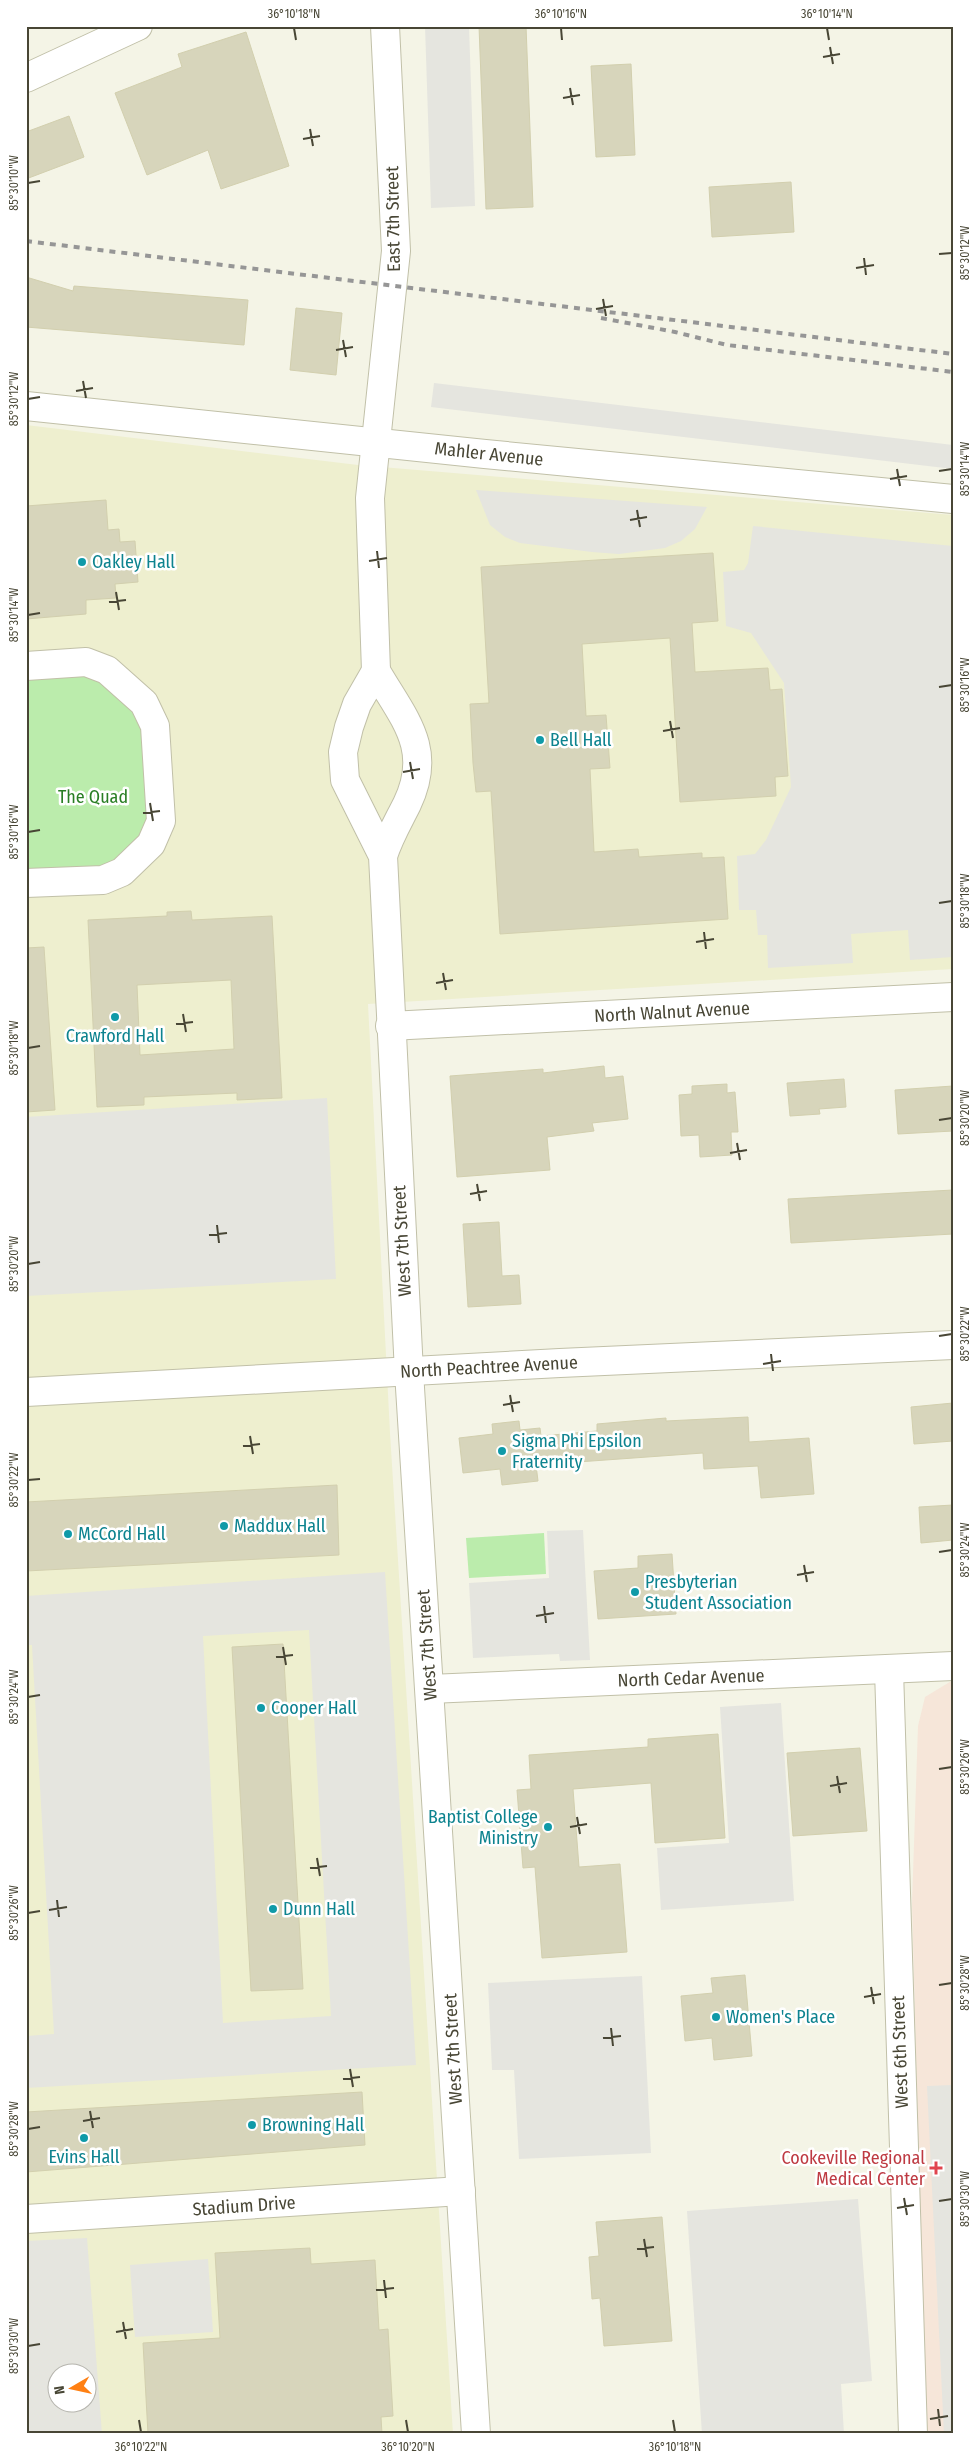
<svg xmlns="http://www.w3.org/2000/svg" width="979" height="2460" viewBox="0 0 979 2460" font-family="'Fira Sans Condensed',sans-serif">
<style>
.education{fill:#eeefcf;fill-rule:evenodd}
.medical{fill:#f6e6d9}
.green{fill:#bbecac}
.parking{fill:#e5e5df;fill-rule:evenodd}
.building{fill:#d7d5bb;stroke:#d2cfae;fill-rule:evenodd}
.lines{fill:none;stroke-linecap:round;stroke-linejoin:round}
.minor-casing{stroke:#c1c0a8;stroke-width:30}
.minor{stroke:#fff;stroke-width:28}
.rail{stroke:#969696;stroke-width:4;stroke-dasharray:6 6;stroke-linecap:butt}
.ticks{fill:none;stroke:#484635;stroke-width:2}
.culture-dot{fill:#0f9aa8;stroke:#fff;stroke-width:2}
.health-dot{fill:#e0444e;stroke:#fff;stroke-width:2}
.labels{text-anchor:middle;stroke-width:5;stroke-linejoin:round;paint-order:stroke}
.street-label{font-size:18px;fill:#484635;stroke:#fff}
.culture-label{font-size:18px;fill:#0d838f;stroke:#fff;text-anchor:start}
.park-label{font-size:18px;fill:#297e24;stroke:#fff}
.health-label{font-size:18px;fill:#be3a42;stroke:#fff;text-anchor:end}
.neatline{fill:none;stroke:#484635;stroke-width:2}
.ticks-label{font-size:12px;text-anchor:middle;fill:#484635}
</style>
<rect width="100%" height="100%" fill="#f4f4e6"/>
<!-- education -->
<path class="education" d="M 26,425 L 358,465 L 953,515 L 953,969 L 368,1004 L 390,1433 L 453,2434 L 26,2434 ZM 58,2372 L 88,2372 L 88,2402 L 58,2402 Z"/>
<!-- medical -->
<path class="medical" d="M 953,1680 L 953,2434 L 926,2434 L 912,1903 L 918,1726 L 925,1697 Z"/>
<!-- green -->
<g class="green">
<path d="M 86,662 L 144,703 L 161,821 L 122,872 L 26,884 L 26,666 Z"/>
<path d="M 544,1533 L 546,1574 L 469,1578 L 466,1538 Z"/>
</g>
<!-- parking -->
<g class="parking">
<path d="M 425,26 L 469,26 L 475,206 L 431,208 Z"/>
<path d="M 434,383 L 953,445 L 953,469 L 431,407 Z"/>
<path d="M 476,490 L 707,507 L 695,529 L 681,541 L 665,548 L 619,554 L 592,552 L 520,543 L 505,537 L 490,525 Z"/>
<path d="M 753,526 L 953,546 L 953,957 L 910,960 L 908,930 L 851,934 L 853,963 L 768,968 L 767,935 L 758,935 L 756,910 L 739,910 L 737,856 L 755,854 L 766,840 L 791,787 L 784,683 L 751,633 L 726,626 L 723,572 L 744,570 L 748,563 Z"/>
<path d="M 327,1098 L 336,1279 L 26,1296 L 26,1117 Z"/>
<path d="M 583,1530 L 590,1660 L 560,1661 L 559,1654 L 473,1658 L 469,1583 L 549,1578 L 547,1531 Z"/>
<path d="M 385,1572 L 416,2065 L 26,2088 L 26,2036 L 54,2034 L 32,1645 L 26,1645 L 26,1596 ZM 309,1630 L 331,2016 L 223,2023 L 203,1636 Z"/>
<path d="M 781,1703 L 794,1901 L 661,1910 L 657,1848 L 729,1843 L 720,1707 Z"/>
<path d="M 642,1976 L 651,2153 L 519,2159 L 514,2070 L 492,2070 L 488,1983 Z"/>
<path d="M 953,2085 L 953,2434 L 944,2434 L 927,2086 Z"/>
<path d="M 858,2199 L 872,2381 L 841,2384 L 844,2434 L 702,2434 L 687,2211 Z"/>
<path d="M 87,2238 L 102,2434 L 26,2434 L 26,2241 ZM 58,2372 L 88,2372 L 88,2402 L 58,2402 Z"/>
<path d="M 208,2259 L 213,2332 L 135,2337 L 130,2265 Z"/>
</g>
<!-- building -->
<g class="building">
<path d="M 479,26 L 526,26 L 533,207 L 486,209 Z"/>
<path d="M 246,32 L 289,166 L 221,189 L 208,150 L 147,175 L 115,93 L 182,67 L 178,54 Z"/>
<path d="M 631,64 L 635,155 L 596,157 L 591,66 Z"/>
<path d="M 69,116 L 84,157 L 26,179 L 26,132 Z"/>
<path d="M 791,182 L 794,232 L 712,237 L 709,187 Z"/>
<path d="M 26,277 L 73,291 L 74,286 L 248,300 L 244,345 L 26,327 Z"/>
<path d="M 296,308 L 342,313 L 336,375 L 290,370 Z"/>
<path d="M 106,500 L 108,530 L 119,529 L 120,542 L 135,541 L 138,582 L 115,584 L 116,598 L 86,600 L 86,614 L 26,619 L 26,506 Z"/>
<path d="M 713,553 L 718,621 L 692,623 L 695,672 L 768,668 L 770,690 L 782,689 L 788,776 L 775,777 L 776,796 L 680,802 L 670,638 L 582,644 L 586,716 L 606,715 L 610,768 L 590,769 L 594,852 L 638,849 L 639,857 L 702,853 L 702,858 L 724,857 L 728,919 L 500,934 L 491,791 L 476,792 L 473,763 L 470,704 L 489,703 L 481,567 Z"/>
<path d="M 191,911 L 192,920 L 272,916 L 282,1098 L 237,1100 L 237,1093 L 144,1097 L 144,1105 L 97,1107 L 88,920 L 167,916 L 167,912 ZM 231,980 L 234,1049 L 140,1055 L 137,985 Z"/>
<path d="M 44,947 L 55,1110 L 26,1112 L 26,948 Z"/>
<path d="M 604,1066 L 605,1078 L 623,1076 L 628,1119 L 592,1123 L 594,1131 L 547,1137 L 550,1170 L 457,1177 L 450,1076 L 543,1069 L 543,1073 Z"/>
<path d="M 844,1079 L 846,1107 L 819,1109 L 820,1114 L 790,1116 L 787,1083 Z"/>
<path d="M 727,1084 L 727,1093 L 735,1092 L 738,1132 L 731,1132 L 732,1155 L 700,1157 L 699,1135 L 681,1136 L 679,1095 L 692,1094 L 692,1086 Z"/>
<path d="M 953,1086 L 953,1131 L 898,1134 L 895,1090 Z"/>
<path d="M 953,1190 L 953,1234 L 791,1243 L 788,1199 Z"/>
<path d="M 499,1222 L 502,1276 L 519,1275 L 521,1304 L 468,1307 L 463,1224 Z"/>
<path d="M 953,1403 L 953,1441 L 914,1444 L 911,1407 Z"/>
<path d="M 748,1417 L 749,1442 L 809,1438 L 814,1494 L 761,1498 L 758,1466 L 704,1469 L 703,1453 L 536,1465 L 538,1481 L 502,1485 L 500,1469 L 463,1473 L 459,1438 L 493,1434 L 492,1424 L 519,1421 L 520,1430 L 540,1428 L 541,1436 L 597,1431 L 597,1424 L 666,1418 L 666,1421 Z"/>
<path d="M 337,1485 L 339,1555 L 26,1571 L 26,1502 Z"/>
<path d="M 953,1505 L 953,1540 L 921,1543 L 919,1507 Z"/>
<path d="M 672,1554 L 676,1614 L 598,1619 L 594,1571 L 638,1568 L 638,1556 Z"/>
<path d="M 283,1644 L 303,1989 L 251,1991 L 232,1647 Z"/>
<path d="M 718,1734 L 725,1838 L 655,1843 L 651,1783 L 573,1789 L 579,1867 L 620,1864 L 627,1952 L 542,1958 L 535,1867 L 523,1868 L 517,1790 L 531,1789 L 529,1755 L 648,1747 L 648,1739 Z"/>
<path d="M 860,1748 L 867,1831 L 793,1836 L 787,1753 Z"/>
<path d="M 745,1975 L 752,2056 L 714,2060 L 712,2038 L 685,2041 L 681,1996 L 713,1993 L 711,1978 Z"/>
<path d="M 362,2092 L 365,2145 L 26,2172 L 26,2112 Z"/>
<path d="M 662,2217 L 672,2341 L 604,2346 L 600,2298 L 592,2299 L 589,2257 L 599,2256 L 596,2222 Z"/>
<path d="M 310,2248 L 311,2264 L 375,2260 L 379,2330 L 388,2329 L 393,2416 L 381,2417 L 382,2434 L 228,2434 L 228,2431 L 148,2434 L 143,2343 L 220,2338 L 215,2253 Z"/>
</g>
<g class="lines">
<defs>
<g id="minor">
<path d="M 26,78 L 138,26"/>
<path d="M 26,406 L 485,454 L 953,499"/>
<path d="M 26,666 L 86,662 L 107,670 L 144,703 L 155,726 L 161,821 L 151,844 L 122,872 L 103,880 L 26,883"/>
<path d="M 376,671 L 370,498 L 396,251 L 385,26"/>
<path d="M 383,856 L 345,780 L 343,752 L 349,727 L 357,704 L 376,671 C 403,718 434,748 407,804 C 398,822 389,837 383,856 L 409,1372 L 476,2434"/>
<path d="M 390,1026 L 953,997"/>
<path d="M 26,1392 L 560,1363 L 953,1345"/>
<path d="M 889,1670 L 913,2434"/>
<path d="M 430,1689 L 953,1666"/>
<path d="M 26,2219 L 461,2191"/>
</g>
</defs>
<!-- minor casing -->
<use href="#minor" class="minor-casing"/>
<!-- minor -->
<use href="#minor" class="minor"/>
<!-- rail -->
<g class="rail">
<path d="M 26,241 L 953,354"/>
<path d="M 601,318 L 675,332 L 727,345 L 953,372"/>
</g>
</g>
<!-- ticks -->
<path class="ticks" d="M 294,28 L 296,40M 561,28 L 562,40M 827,28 L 829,40M 830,47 L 833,64M 823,57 L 840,54M 570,88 L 573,105M 563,98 L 580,95M 310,129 L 313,146M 303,139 L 320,136M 28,183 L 40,181M 939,254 L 952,253M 864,258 L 866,275M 856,268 L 874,265M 603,299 L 606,316M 596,309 L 613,306M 343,340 L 346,357M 336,350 L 353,347M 83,381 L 86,398M 76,391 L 93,388M 28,399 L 40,397M 897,469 L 900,486M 939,471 L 952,469M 890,479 L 907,476M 637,510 L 640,527M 630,520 L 647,517M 377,551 L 379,568M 369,561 L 387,558M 116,592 L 119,610M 109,602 L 126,600M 28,615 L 40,613M 939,687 L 952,685M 670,721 L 673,738M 663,731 L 680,728M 410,762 L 413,779M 403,772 L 420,769M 150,803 L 153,821M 143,813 L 160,811M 28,832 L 40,830M 939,903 L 952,901M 704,932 L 706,949M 696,942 L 714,939M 443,973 L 446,990M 436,983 L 453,980M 183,1014 L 186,1032M 176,1024 L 193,1022M 28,1048 L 40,1046M 939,1120 L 952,1118M 737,1143 L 740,1160M 730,1153 L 747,1150M 477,1184 L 480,1201M 470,1194 L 487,1191M 217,1225 L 219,1243M 209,1235 L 227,1233M 28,1264 L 40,1262M 939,1336 L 952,1334M 771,1354 L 773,1371M 763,1364 L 781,1361M 510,1395 L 513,1412M 503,1405 L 520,1402M 250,1436 L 253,1454M 243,1446 L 260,1444M 28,1480 L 40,1479M 939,1552 L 952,1550M 804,1565 L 807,1582M 797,1575 L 814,1572M 544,1606 L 546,1623M 536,1616 L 554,1613M 283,1647 L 286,1665M 276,1657 L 293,1655M 28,1697 L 40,1695M 939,1769 L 952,1767M 837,1776 L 840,1793M 830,1786 L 847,1783M 577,1817 L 580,1834M 570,1827 L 587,1824M 317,1858 L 320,1876M 310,1868 L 327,1866M 57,1900 L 59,1917M 49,1910 L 67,1907M 28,1913 L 40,1911M 939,1985 L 952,1983M 871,1987 L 874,2004M 864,1997 L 881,1994M 611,2028 L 613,2046M 603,2038 L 621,2036M 350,2069 L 353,2087M 343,2079 L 360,2077M 90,2111 L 93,2128M 83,2121 L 100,2118M 28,2129 L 40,2127M 904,2198 L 907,2215M 939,2201 L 952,2199M 897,2208 L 914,2205M 644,2239 L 647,2257M 637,2249 L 654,2247M 384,2280 L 386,2298M 376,2290 L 394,2288M 123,2322 L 126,2339M 116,2332 L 133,2329M 28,2346 L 40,2344M 938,2409 L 940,2426M 930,2419 L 948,2416M 139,2420 L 141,2432M 406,2420 L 408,2432M 673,2420 L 675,2432"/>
<!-- markers -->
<g class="culture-dot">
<circle cx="82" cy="562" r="5"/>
<circle cx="540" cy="740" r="5"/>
<circle cx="115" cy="1017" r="5"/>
<circle cx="502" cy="1451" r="5"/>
<circle cx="224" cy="1526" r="5"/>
<circle cx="68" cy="1534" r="5"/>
<circle cx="635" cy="1592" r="5"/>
<circle cx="261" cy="1708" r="5"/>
<circle cx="548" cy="1827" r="5"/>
<circle cx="273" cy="1909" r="5"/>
<circle cx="716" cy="2017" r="5"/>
<circle cx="252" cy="2125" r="5"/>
<circle cx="84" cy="2138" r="5"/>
</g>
<path class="health-dot" d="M933.5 2160.5h5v5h5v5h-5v5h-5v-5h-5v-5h5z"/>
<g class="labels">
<!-- street labels -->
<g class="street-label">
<text transform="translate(393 219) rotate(-91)" y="6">East 7th Street</text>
<text transform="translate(489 454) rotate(6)" y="6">Mahler Avenue</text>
<text transform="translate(672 1012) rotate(-3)" y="6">North Walnut Avenue</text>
<text transform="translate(402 1241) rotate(-93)" y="6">West 7th Street</text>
<text transform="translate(489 1367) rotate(-3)" y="6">North Peachtree Avenue</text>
<text transform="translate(427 1645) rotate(-94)" y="6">West 7th Street</text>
<text transform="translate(691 1678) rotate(-2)" y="6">North Cedar Avenue</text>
<text transform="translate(453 2049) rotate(-93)" y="6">West 7th Street</text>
<text transform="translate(900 2052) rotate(-92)" y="6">West 6th Street</text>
<text transform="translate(244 2206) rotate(-4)" y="6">Stadium Drive</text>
</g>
<!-- culture labels -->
<g class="culture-label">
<text x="92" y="568">Oakley Hall</text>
<text x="550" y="746">Bell Hall</text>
<text x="115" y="1042" text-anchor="middle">Crawford Hall</text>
<text x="512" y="1447">Sigma Phi Epsilon<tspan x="512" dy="21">Fraternity</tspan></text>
<text x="234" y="1532">Maddux Hall</text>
<text x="78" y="1540">McCord Hall</text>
<text x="645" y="1588">Presbyterian<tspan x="645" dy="21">Student Association</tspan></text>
<text x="271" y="1714">Cooper Hall</text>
<text x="538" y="1823" text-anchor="end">Baptist College<tspan x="538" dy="21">Ministry</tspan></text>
<text x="283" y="1915">Dunn Hall</text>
<text x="726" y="2023">Women's Place</text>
<text x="262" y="2131">Browning Hall</text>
<text x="84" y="2163" text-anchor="middle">Evins Hall</text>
</g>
<!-- park labels -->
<g class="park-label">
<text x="93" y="803">The Quad</text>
</g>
<!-- health labels -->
<g class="health-label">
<text x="925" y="2164">Cookeville Regional<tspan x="925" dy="21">Medical Center</tspan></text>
</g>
</g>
<!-- border -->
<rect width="979" height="2460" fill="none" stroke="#ffffff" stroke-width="55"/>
<!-- north arrow -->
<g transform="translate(72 2388) rotate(261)"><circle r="24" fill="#ffffff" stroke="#b6b5ae"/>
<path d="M0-4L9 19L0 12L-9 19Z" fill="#ff8013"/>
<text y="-8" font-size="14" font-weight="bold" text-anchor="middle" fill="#484635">N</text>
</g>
<rect x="28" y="28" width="924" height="2404" class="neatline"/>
<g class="ticks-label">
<text x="294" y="18">36°10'18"N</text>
<text x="561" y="18">36°10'16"N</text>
<text x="827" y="18">36°10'14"N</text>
<text transform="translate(14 183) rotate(-90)" y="4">85°30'10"W</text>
<text transform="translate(965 253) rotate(-90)" y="4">85°30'12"W</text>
<text transform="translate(14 399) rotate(-90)" y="4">85°30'12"W</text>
<text transform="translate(965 469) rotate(-90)" y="4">85°30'14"W</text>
<text transform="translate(14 615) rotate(-90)" y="4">85°30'14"W</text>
<text transform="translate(965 685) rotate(-90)" y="4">85°30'16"W</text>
<text transform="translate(14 832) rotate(-90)" y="4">85°30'16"W</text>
<text transform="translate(965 901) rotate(-90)" y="4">85°30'18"W</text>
<text transform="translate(14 1048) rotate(-90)" y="4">85°30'18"W</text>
<text transform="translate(965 1118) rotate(-90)" y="4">85°30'20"W</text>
<text transform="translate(14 1264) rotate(-90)" y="4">85°30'20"W</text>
<text transform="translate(965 1334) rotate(-90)" y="4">85°30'22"W</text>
<text transform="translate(14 1480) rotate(-90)" y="4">85°30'22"W</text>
<text transform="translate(965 1550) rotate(-90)" y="4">85°30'24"W</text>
<text transform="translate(14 1697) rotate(-90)" y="4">85°30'24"W</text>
<text transform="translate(965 1767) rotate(-90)" y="4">85°30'26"W</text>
<text transform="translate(14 1913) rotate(-90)" y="4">85°30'26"W</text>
<text transform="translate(965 1983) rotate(-90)" y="4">85°30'28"W</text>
<text transform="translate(14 2129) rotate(-90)" y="4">85°30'28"W</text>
<text transform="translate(965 2199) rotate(-90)" y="4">85°30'30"W</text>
<text transform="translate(14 2346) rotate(-90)" y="4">85°30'30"W</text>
<text x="141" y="2451">36°10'22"N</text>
<text x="408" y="2451">36°10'20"N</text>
<text x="675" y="2451">36°10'18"N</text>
</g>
</svg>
